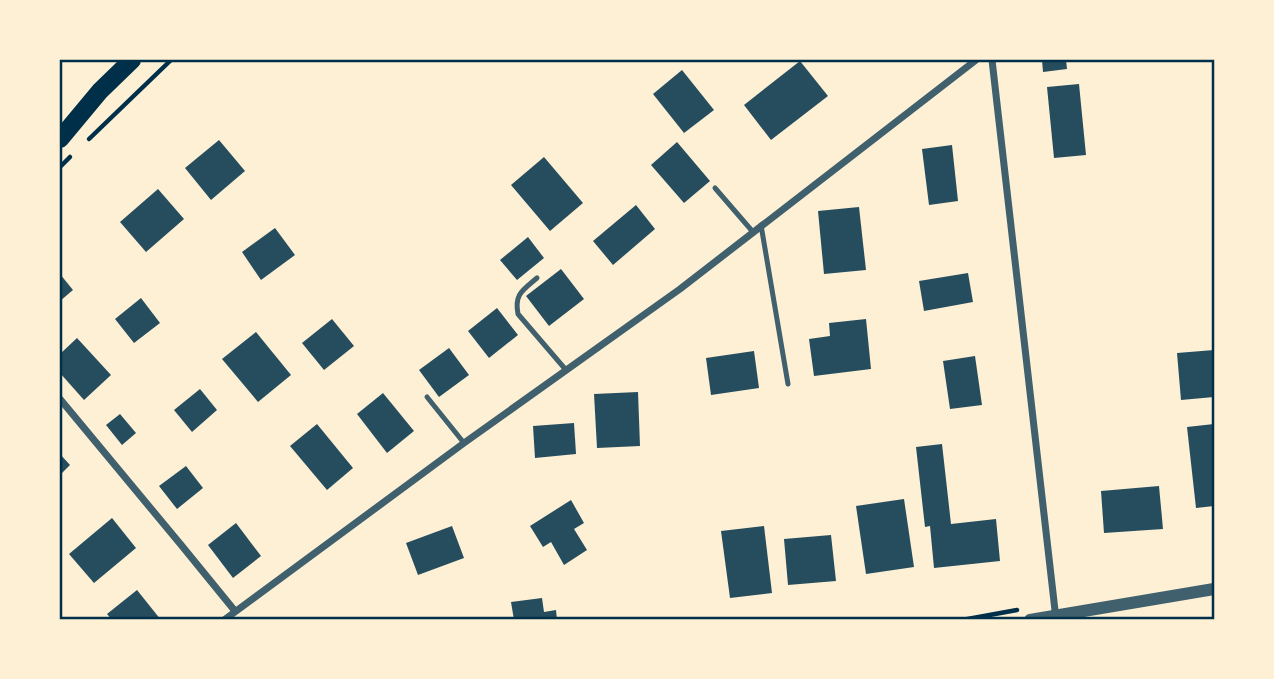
<svg xmlns="http://www.w3.org/2000/svg" width="1274" height="679" viewBox="0 0 1274 679" font-family="'Noto Sans',sans-serif">
<style>
.building{fill:#264d5e}
.lines{fill:none;stroke-linecap:round;stroke-linejoin:round}
.path{stroke:#003049;stroke-width:4.5}
.service{stroke:#3f606c;stroke-width:5}
.minor{stroke:#3f606c;stroke-width:7}
.tertiary{stroke:#3f606c;stroke-width:12}
.primary{stroke:#003049;stroke-width:18}
.neatline{fill:none;stroke:#003049;stroke-width:2.5}
</style>
<rect width="100%" height="100%" fill="#fdf0d5"/>
<!-- building -->
<g class="building">
<path d="M 1042,60 L 1066,60 L 1067,69 L 1043,72 Z"/>
<path d="M 800,61 L 828,96 L 771,140 L 744,105 Z"/>
<path d="M 682,70 L 714,110 L 684,133 L 653,94 Z"/>
<path d="M 1079,84 L 1086,155 L 1054,158 L 1047,87 Z"/>
<path d="M 219,140 L 245,171 L 211,200 L 185,168 Z"/>
<path d="M 677,142 L 710,181 L 684,203 L 651,165 Z"/>
<path d="M 952,145 L 958,201 L 929,205 L 922,149 Z"/>
<path d="M 544,157 L 583,203 L 550,231 L 511,185 Z"/>
<path d="M 158,189 L 184,219 L 146,252 L 120,222 Z"/>
<path d="M 636,205 L 655,229 L 613,265 L 593,241 Z"/>
<path d="M 859,207 L 866,270 L 824,274 L 818,211 Z"/>
<path d="M 275,228 L 295,255 L 261,280 L 242,252 Z"/>
<path d="M 528,237 L 544,258 L 517,280 L 500,260 Z"/>
<path d="M 561,269 L 584,299 L 549,326 L 526,296 Z"/>
<path d="M 968,273 L 973,302 L 924,311 L 919,281 Z"/>
<path d="M 60,274 L 73,290 L 60,301 Z"/>
<path d="M 141,298 L 160,323 L 134,343 L 115,319 Z"/>
<path d="M 497,308 L 518,335 L 489,358 L 468,331 Z"/>
<path d="M 332,319 L 354,346 L 324,370 L 302,343 Z"/>
<path d="M 866,319 L 871,369 L 814,376 L 809,339 L 830,336 L 829,323 Z"/>
<path d="M 256,332 L 291,375 L 258,402 L 222,359 Z"/>
<path d="M 77,338 L 111,375 L 84,400 L 60,373 L 60,354 Z"/>
<path d="M 449,348 L 469,375 L 439,397 L 419,370 Z"/>
<path d="M 1214,350 L 1214,397 L 1181,400 L 1177,353 Z"/>
<path d="M 754,351 L 759,388 L 711,395 L 706,358 Z"/>
<path d="M 975,356 L 982,405 L 950,409 L 943,361 Z"/>
<path d="M 200,389 L 217,410 L 192,432 L 174,410 Z"/>
<path d="M 638,392 L 640,446 L 597,448 L 594,394 Z"/>
<path d="M 383,393 L 414,431 L 387,453 L 357,414 Z"/>
<path d="M 120,414 L 136,433 L 122,445 L 106,425 Z"/>
<path d="M 574,423 L 576,454 L 535,458 L 533,426 Z"/>
<path d="M 317,424 L 353,468 L 327,490 L 290,446 Z"/>
<path d="M 1214,424 L 1214,506 L 1196,508 L 1187,427 Z"/>
<path d="M 942,444 L 951,524 L 996,519 L 1000,561 L 934,568 L 930,526 L 925,527 L 916,447 Z"/>
<path d="M 60,454 L 70,465 L 60,475 Z"/>
<path d="M 186,466 L 203,488 L 177,509 L 159,486 Z"/>
<path d="M 1159,486 L 1163,529 L 1104,533 L 1101,491 Z"/>
<path d="M 904,499 L 914,567 L 866,574 L 856,506 Z"/>
<path d="M 571,500 L 584,523 L 574,529 L 587,550 L 564,565 L 551,542 L 543,547 L 530,526 Z"/>
<path d="M 112,518 L 136,548 L 94,583 L 69,554 Z"/>
<path d="M 236,523 L 261,556 L 233,578 L 208,545 Z"/>
<path d="M 452,526 L 464,558 L 418,575 L 406,543 Z"/>
<path d="M 764,526 L 772,593 L 730,598 L 721,531 Z"/>
<path d="M 831,535 L 836,581 L 788,585 L 784,539 Z"/>
<path d="M 137,590 L 161,620 L 112,620 L 107,614 Z"/>
<path d="M 542,598 L 544,612 L 556,610 L 557,620 L 514,620 L 511,602 Z"/>
</g>
<g class="lines">
<!-- path -->
<g class="path">
<path d="M 89,139 L 171,60"/>
<path d="M 60,167 L 70,157"/>
<path d="M 962,620 L 1017,610"/>
</g>
<!-- service -->
<g class="service">
<path d="M 715,188 L 753,232"/>
<path d="M 761,225 L 788,384"/>
<path d="M 537,278 C 523,290 514,294 518,314 L 566,370"/>
<path d="M 427,397 L 464,443"/>
</g>
<!-- minor -->
<g class="minor">
<path d="M 992,60 L 1056,619"/>
<path d="M 60,399 L 182,546 L 235,611"/>
<path d="M 224,620 L 464,443 L 680,289 L 976,60"/>
</g>
<!-- tertiary -->
<path class="tertiary" d="M 1030,620 L 1214,589"/>
<!-- primary -->
<path class="primary" d="M 60,139 L 100,91 L 132,60"/>
</g>
<!-- border -->
<rect width="1274" height="679" fill="none" stroke="#fdf0d5" stroke-width="122"/>
<rect x="61" y="61" width="1152" height="557" class="neatline"/>
</svg>
